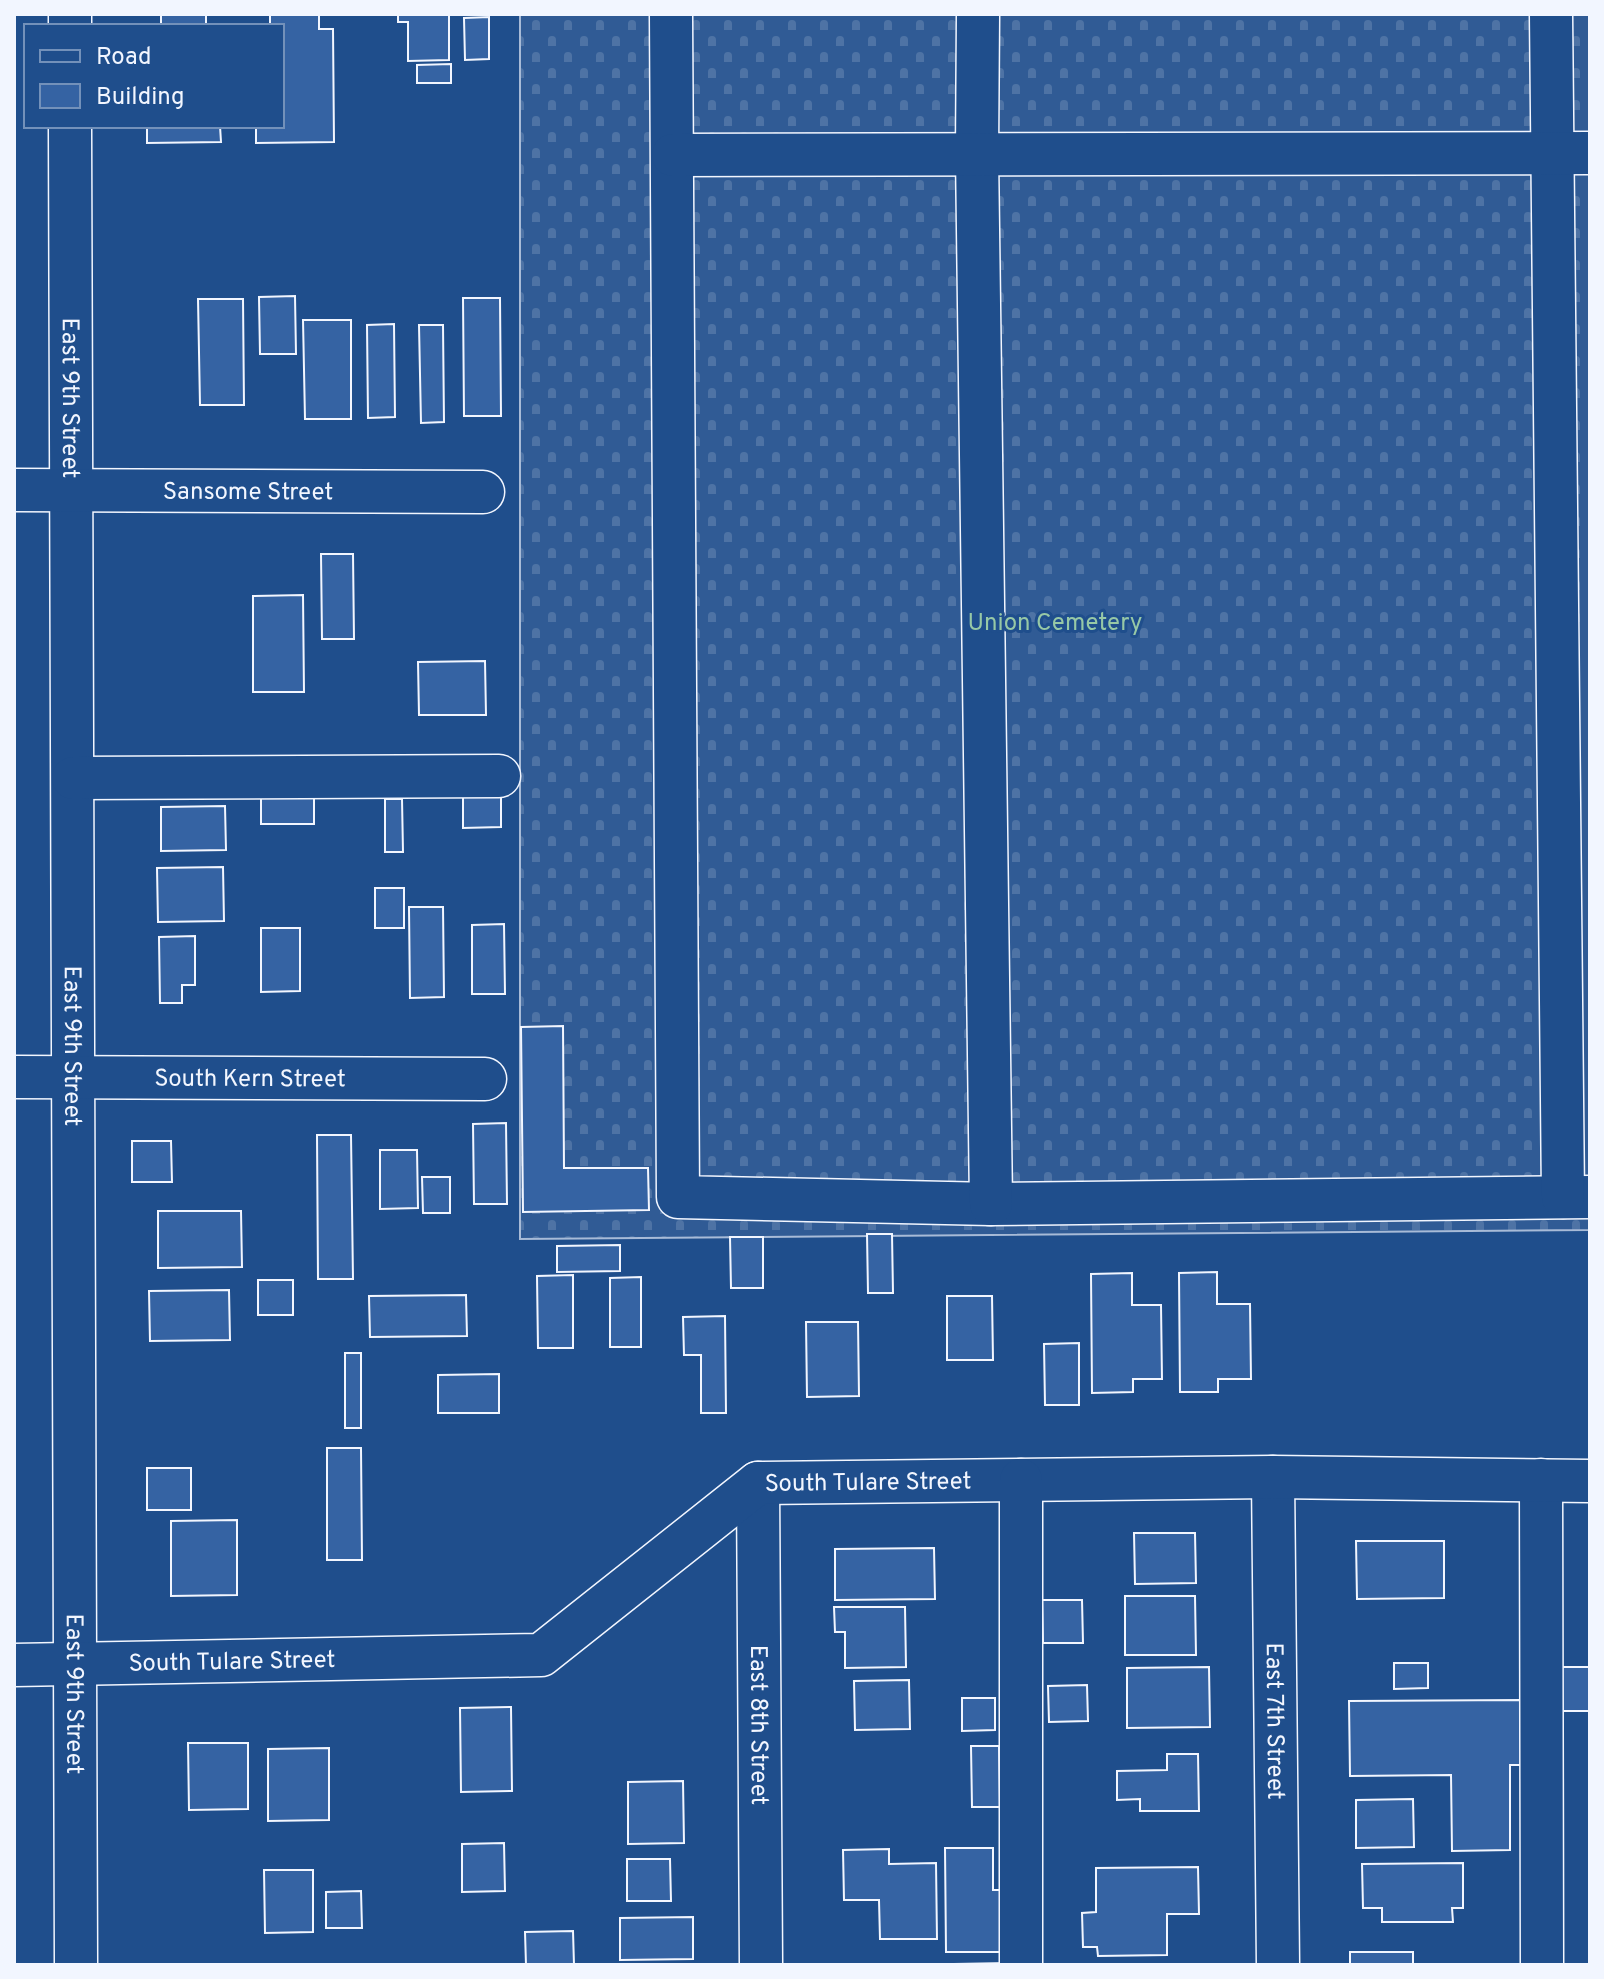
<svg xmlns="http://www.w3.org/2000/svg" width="1604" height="1979" viewBox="0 0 1604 1979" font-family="Overpass,sans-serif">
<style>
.cemetery{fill:url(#cemetery-stones);stroke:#a8bbd7;stroke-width:2}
.building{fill:#3563a3;stroke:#f2f6ff;stroke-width:2}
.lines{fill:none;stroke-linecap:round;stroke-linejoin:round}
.minor-casing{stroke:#f2f6ff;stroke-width:45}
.minor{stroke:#1f4e8c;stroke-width:42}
.labels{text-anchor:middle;stroke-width:6;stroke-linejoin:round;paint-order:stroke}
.street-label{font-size:24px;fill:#f2f6ff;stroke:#1f4e8c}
.park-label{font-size:24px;fill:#97c8a6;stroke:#1f4e8c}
</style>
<defs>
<pattern id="cemetery-stones" width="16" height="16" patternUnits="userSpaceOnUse" patternTransform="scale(2)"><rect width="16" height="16" fill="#305b95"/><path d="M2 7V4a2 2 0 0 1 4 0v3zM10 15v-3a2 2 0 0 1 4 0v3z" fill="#4e73a5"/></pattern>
</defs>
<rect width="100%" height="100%" fill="#1f4e8c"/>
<!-- cemetery -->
<path class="cemetery" d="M 520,14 L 1590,14 L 1590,1230 L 520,1239 Z"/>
<!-- building -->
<g class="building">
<rect x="161" y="14" width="45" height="12"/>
<path d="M 270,14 L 319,14 L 319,29 L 333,29 L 334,142 L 256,143 L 256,126 L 282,126 L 282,26 L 270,26 Z"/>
<path d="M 398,14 L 449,14 L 449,60 L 408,61 L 408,22 L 398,22 Z"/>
<path d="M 489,17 L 489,59 L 465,60 L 464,18 Z"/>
<path d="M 451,64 L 451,83 L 417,83 L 417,65 Z"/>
<path d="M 147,126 L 220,126 L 221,142 L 147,143 Z"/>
<path d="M 295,296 L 296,354 L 260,354 L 259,297 Z"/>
<path d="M 463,298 L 500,298 L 501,416 L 464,416 Z"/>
<path d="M 198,299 L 243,299 L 244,405 L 200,405 Z"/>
<path d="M 303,320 L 351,320 L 351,419 L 305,419 Z"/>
<path d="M 394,324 L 395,417 L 368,418 L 367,325 Z"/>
<path d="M 419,325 L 443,325 L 444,422 L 421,423 Z"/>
<path d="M 321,554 L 353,554 L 354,639 L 322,639 Z"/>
<path d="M 303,595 L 304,692 L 253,692 L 253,596 Z"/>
<path d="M 485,661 L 486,715 L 419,715 L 418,662 Z"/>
<path d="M 314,787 L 314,824 L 261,824 L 261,788 Z"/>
<path d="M 501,794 L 501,827 L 463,828 L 463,795 Z"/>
<path d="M 385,799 L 402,799 L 403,852 L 385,852 Z"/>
<path d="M 225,806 L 226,850 L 161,851 L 161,807 Z"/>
<path d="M 223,867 L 224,921 L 158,922 L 157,868 Z"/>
<rect x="375" y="888" width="29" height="40"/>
<path d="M 409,907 L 443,907 L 444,997 L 410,998 Z"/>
<path d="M 504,924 L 505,994 L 472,994 L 472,925 Z"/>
<path d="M 261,928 L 300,928 L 300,991 L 261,992 Z"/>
<path d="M 195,936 L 195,985 L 182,985 L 182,1003 L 160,1003 L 159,937 Z"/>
<path d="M 563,1026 L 564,1168 L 648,1168 L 649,1210 L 523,1212 L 521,1027 Z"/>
<path d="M 506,1123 L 507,1204 L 474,1204 L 473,1124 Z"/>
<path d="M 317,1135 L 351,1135 L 353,1279 L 318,1279 Z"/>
<path d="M 132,1141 L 171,1141 L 172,1182 L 132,1182 Z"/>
<path d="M 380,1150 L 417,1150 L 418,1208 L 380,1209 Z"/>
<path d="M 422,1177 L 450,1177 L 450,1213 L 423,1213 Z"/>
<path d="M 158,1211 L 241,1211 L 242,1267 L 158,1268 Z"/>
<path d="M 867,1234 L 892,1234 L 893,1293 L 868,1293 Z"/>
<path d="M 730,1237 L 763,1237 L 763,1288 L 731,1288 Z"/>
<path d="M 620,1245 L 620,1271 L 557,1272 L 557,1246 Z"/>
<path d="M 1217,1272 L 1217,1304 L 1250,1304 L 1251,1379 L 1218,1379 L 1218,1392 L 1180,1392 L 1179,1273 Z"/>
<path d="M 1132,1273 L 1132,1305 L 1161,1305 L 1162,1379 L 1133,1379 L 1133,1392 L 1092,1393 L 1091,1274 Z"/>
<path d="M 573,1275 L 573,1348 L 538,1348 L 537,1276 Z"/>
<path d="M 641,1277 L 641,1347 L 610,1347 L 610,1278 Z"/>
<rect x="258" y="1280" width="35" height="35"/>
<path d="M 229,1290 L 230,1340 L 150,1341 L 149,1291 Z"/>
<path d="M 466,1295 L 467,1336 L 370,1337 L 369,1296 Z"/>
<path d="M 947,1296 L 992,1296 L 993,1360 L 947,1360 Z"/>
<path d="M 725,1316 L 726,1413 L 701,1413 L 701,1355 L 684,1355 L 683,1317 Z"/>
<path d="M 806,1322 L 858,1322 L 859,1396 L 807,1397 Z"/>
<path d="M 1079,1343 L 1079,1405 L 1045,1405 L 1044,1344 Z"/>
<rect x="345" y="1353" width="16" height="75"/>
<path d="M 499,1374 L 499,1413 L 438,1413 L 438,1375 Z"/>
<path d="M 327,1448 L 361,1448 L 362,1560 L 327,1560 Z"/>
<rect x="147" y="1468" width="44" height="42"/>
<path d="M 237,1520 L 237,1595 L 171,1596 L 171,1521 Z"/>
<path d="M 1134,1533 L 1195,1533 L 1196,1583 L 1135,1584 Z"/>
<path d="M 1356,1541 L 1444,1541 L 1444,1598 L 1357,1599 Z"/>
<path d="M 934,1548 L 935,1599 L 835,1600 L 835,1549 Z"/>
<path d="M 1125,1596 L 1195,1596 L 1196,1655 L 1125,1655 Z"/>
<path d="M 1042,1600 L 1082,1600 L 1083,1643 L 1043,1643 Z"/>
<path d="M 834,1607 L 905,1607 L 906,1667 L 845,1668 L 845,1632 L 835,1632 Z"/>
<path d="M 1394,1663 L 1428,1663 L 1428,1688 L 1394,1689 Z"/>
<path d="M 1209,1667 L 1210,1727 L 1127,1728 L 1127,1668 Z"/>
<rect x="1552" y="1667" width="38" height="44"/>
<path d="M 909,1680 L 910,1729 L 855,1730 L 854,1681 Z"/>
<path d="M 1087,1685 L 1088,1721 L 1049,1722 L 1048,1686 Z"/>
<path d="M 962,1698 L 995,1698 L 995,1730 L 962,1731 Z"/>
<path d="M 1521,1700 L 1521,1765 L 1510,1765 L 1510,1850 L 1452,1851 L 1451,1775 L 1350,1776 L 1349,1701 Z"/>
<path d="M 511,1707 L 512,1791 L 461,1792 L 460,1708 Z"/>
<path d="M 188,1743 L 248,1743 L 248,1809 L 189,1810 Z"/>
<path d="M 971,1746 L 999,1746 L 1000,1807 L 972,1807 Z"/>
<path d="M 329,1748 L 329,1820 L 268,1821 L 268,1749 Z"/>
<path d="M 1167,1754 L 1198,1754 L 1199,1811 L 1140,1811 L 1140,1799 L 1117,1800 L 1117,1771 L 1167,1770 Z"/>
<path d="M 683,1781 L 684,1843 L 628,1844 L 628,1782 Z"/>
<path d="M 1413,1799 L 1414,1847 L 1356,1848 L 1356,1800 Z"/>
<path d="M 504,1843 L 505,1891 L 462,1892 L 462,1844 Z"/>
<path d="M 945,1848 L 993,1848 L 993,1890 L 1002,1890 L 1003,1952 L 946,1952 Z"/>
<path d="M 889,1849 L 889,1864 L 936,1863 L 937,1939 L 880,1939 L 879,1900 L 844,1900 L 843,1850 Z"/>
<path d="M 627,1859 L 670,1859 L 671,1901 L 627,1901 Z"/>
<path d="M 1463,1863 L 1463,1908 L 1452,1908 L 1453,1922 L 1382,1922 L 1382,1908 L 1363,1908 L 1362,1864 Z"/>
<path d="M 1198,1867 L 1199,1914 L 1167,1914 L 1167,1955 L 1098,1956 L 1097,1947 L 1083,1947 L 1082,1913 L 1096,1912 L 1096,1868 Z"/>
<path d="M 264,1870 L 313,1870 L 313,1932 L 265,1933 Z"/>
<path d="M 361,1891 L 362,1928 L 326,1928 L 326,1892 Z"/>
<path d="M 693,1917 L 693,1959 L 620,1960 L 620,1918 Z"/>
<path d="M 573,1931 L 574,1965 L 526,1965 L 525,1932 Z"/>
<rect x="1350" y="1952" width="63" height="13"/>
<path d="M 1007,1963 L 1007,1965 L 957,1965 L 956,1964 Z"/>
</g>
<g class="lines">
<defs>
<g id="minor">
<path d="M 70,14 L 70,26"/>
<path d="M 671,14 L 678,1197 L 991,1204 L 1590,1197"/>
<path d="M 978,14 L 977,154 L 991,1204"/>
<path d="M 1551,14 L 1563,1197"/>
<path id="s1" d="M 70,126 L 76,1965"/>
<path d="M 673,155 L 1590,153"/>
<path id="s2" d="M 14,490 L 483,492"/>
<path d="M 73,778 L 499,776"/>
<path id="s3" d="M 14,1077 L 485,1079"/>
<path id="s4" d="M 1273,1477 L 1278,1965"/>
<path d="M 1541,1480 L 1542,1965"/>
<path id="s5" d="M 758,1483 L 761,1965"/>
<path id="s6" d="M 14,1665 L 541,1655 L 758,1483 L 1273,1477 L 1590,1481"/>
<path d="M 1021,1965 L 1021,1480"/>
</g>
</defs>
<!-- minor casing -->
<use href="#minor" class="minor-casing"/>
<!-- minor -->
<use href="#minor" class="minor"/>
</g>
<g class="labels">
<!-- street labels -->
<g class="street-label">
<text dy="8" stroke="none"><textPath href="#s1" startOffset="272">East 9th Street</textPath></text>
<text dy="8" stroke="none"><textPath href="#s2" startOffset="234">Sansome Street</textPath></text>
<text dy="8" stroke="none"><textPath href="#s1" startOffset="920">East 9th Street</textPath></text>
<text dy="8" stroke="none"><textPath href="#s3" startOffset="236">South Kern Street</textPath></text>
<text dy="8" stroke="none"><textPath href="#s6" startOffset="914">South Tulare Street</textPath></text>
<text dy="8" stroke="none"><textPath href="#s6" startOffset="218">South Tulare Street</textPath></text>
<text dy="8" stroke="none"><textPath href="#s1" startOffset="1568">East 9th Street</textPath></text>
<text dy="8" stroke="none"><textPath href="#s4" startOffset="244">East 7th Street</textPath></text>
<text dy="8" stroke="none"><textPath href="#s5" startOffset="242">East 8th Street</textPath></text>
</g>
<!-- park labels -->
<g class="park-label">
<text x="1055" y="630">Union Cemetery</text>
</g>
</g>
<!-- border -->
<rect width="1604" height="1979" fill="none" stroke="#f2f6ff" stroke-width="32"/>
<!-- legend -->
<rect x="24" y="24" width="260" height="104" fill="#1f4e8c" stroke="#7391ba" stroke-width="2"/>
<rect x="40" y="50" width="40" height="12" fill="#1f4e8c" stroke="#7391ba" stroke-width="2"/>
<text x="96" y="64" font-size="24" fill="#f2f6ff">Road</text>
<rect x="40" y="84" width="40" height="24" fill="#3563a3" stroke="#7391ba" stroke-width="2"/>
<text x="96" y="104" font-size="24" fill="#f2f6ff">Building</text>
</svg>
